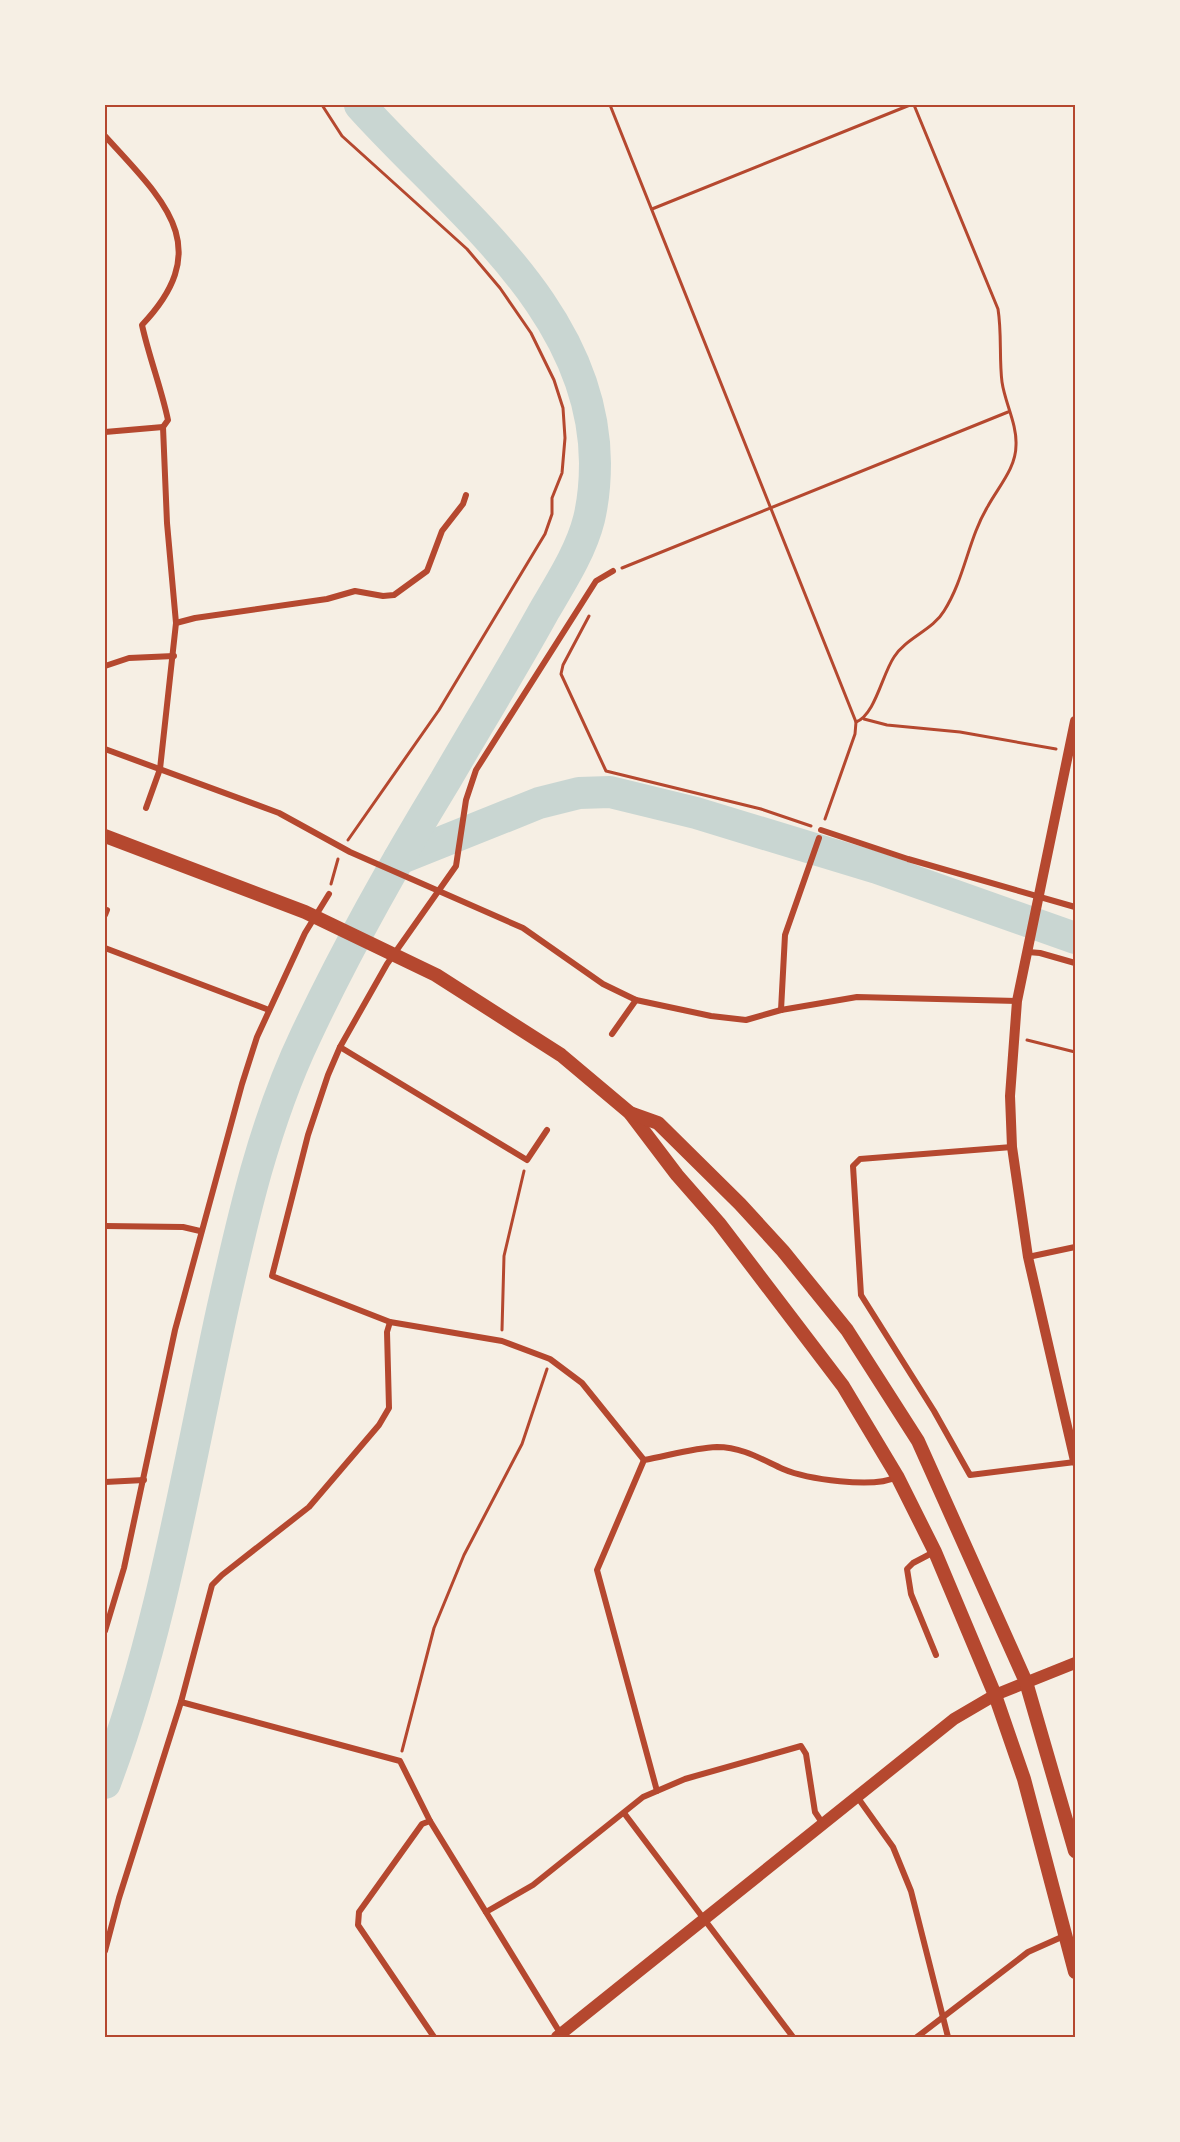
<svg xmlns="http://www.w3.org/2000/svg" width="1180" height="2142" viewBox="0 0 1180 2142" font-family="Mulish,sans-serif">
<style>
.lines{fill:none;stroke-linecap:round;stroke-linejoin:round}
.river{stroke:#c9d6d2;stroke-width:32}
.path{stroke:#b5482f;stroke-width:3}
.minor{stroke:#b5482f;stroke-width:6}
.tertiary{stroke:#b5482f;stroke-width:10}
.secondary{stroke:#b5482f;stroke-width:12}
.primary{stroke:#b5482f;stroke-width:14}
.neatline{fill:none;stroke:#b5482f;stroke-width:2}
</style>
<rect width="100%" height="100%" fill="#f6efe4"/>
<g class="lines">
<!-- river -->
<g class="river">
<path d="M 399,859 L 539,803 L 579,793 L 610,792 L 696,813 L 877,868 L 1075,938"/>
<path d="M 105,1783 C 161,1634 188,1467 222,1311 C 243,1217 264,1123 306,1035 C 347,948 395,863 445,781 C 478,724 512,669 544,611 C 561,582 581,551 589,519 C 593,502 595,480 595,463 C 594,309 453,209 360,105"/>
</g>
<!-- path -->
<g class="path">
<path d="M 322,105 L 342,136 L 467,249 L 500,288 L 531,333 L 554,380 L 563,408 L 565,438 L 562,473 L 552,498 L 552,514 L 545,534 L 439,710 L 348,840"/>
<path d="M 610,105 L 856,722 L 855,734 L 825,819"/>
<path d="M 652,209 L 910,105"/>
<path d="M 622,568 L 1008,412"/>
<path d="M 589,616 L 563,665 L 561,674 L 606,771 L 761,809 L 811,826"/>
<path d="M 864,719 L 887,725 L 960,732 L 1056,749"/>
<path d="M 856,722 C 875,715 882,675 894,657 C 906,638 933,630 944,611 C 965,578 968,539 988,506 C 999,486 1016,468 1016,445 C 1017,424 1005,403 1002,382 C 999,358 1002,334 998,309 L 914,105"/>
<path d="M 331,884 L 338,859"/>
<path d="M 1027,1040 L 1075,1052"/>
<path d="M 502,1330 L 504,1256 L 524,1171"/>
<path d="M 402,1751 L 434,1628 L 464,1555 L 522,1444 L 547,1369"/>
</g>
<!-- minor -->
<g class="minor">
<path d="M 105,136 C 163,200 217,246 142,325 C 149,357 161,387 168,420 L 163,427 L 167,523 L 176,623"/>
<path d="M 105,432 L 163,427"/>
<path d="M 613,571 L 596,581 L 476,770 L 466,800 L 456,866 L 387,964 L 340,1047 L 328,1075 L 308,1135 L 272,1276 L 390,1322 L 502,1341 L 550,1359 L 582,1383 L 644,1460"/>
<path d="M 105,666 L 129,658 L 174,656"/>
<path d="M 105,749 L 279,813 L 350,852 L 523,928 L 603,984 L 636,1000 L 711,1016 L 746,1020 L 781,1010 L 857,997 L 1017,1001"/>
<path d="M 146,808 L 160,769 L 176,623 L 195,618 L 327,599 L 355,591 L 383,596 L 394,595 L 427,571 L 442,531 L 463,504 L 466,495"/>
<path d="M 821,830 L 908,859 L 1075,907"/>
<path d="M 105,915 L 107,910"/>
<path d="M 105,948 L 269,1010"/>
<path d="M 1028,952 L 1040,953 L 1075,963"/>
<path d="M 781,1010 L 785,935 L 819,838"/>
<path d="M 612,1034 L 636,1000"/>
<path d="M 340,1047 L 527,1160 L 547,1130"/>
<path d="M 1012,1147 L 860,1159 L 853,1166 L 861,1295 L 934,1411 L 970,1475 L 1075,1462"/>
<path d="M 105,1226 L 183,1227 L 200,1231"/>
<path d="M 1028,1257 L 1075,1247"/>
<path d="M 105,1482 L 144,1480"/>
<path d="M 934,1552 L 913,1563 L 907,1569 L 911,1594 L 936,1655"/>
<path d="M 105,1631 L 124,1568 L 175,1330 L 242,1084 L 257,1037 L 305,933 L 329,894"/>
<path d="M 181,1702 L 400,1761 L 430,1821 L 562,2036"/>
<path d="M 657,1791 L 597,1570 L 644,1460 C 667,1456 693,1448 717,1447 C 742,1447 761,1459 783,1469 C 806,1479 874,1489 896,1477"/>
<path d="M 858,1798 L 893,1847 L 911,1891 L 948,2037"/>
<path d="M 624,1813 L 793,2037"/>
<path d="M 430,1821 L 422,1824 L 359,1912 L 358,1925 L 434,2037"/>
<path d="M 486,1912 L 533,1885 L 643,1797 L 685,1779 L 801,1746 L 806,1754 L 815,1812 L 823,1824"/>
<path d="M 105,1951 L 119,1898 L 181,1702 L 212,1585 L 222,1575 L 309,1507 L 379,1425 L 389,1408 L 387,1332 L 390,1322"/>
<path d="M 917,2037 L 1028,1952 L 1064,1936"/>
</g>
<!-- tertiary -->
<path class="tertiary" d="M 1075,721 L 1017,1001 L 1010,1096 L 1012,1147 L 1028,1257 L 1075,1461"/>
<!-- secondary -->
<path class="secondary" d="M 557,2037 L 954,1719 L 995,1695 L 1075,1663"/>
<!-- primary -->
<g class="primary">
<path d="M 105,836 L 305,912 L 436,975 L 561,1055 L 630,1113 L 677,1175 L 719,1223 L 843,1386 L 897,1476 L 935,1552 L 995,1695 L 1024,1779 L 1075,1972"/>
<path d="M 630,1113 L 658,1123 L 740,1204 L 783,1251 L 847,1330 L 918,1441 L 1026,1682 L 1075,1851"/>
</g>
</g>
<!-- border -->
<rect width="1180" height="2142" fill="none" stroke="#f6efe4" stroke-width="213"/>
<rect x="106" y="106" width="968" height="1930" class="neatline"/>
</svg>
